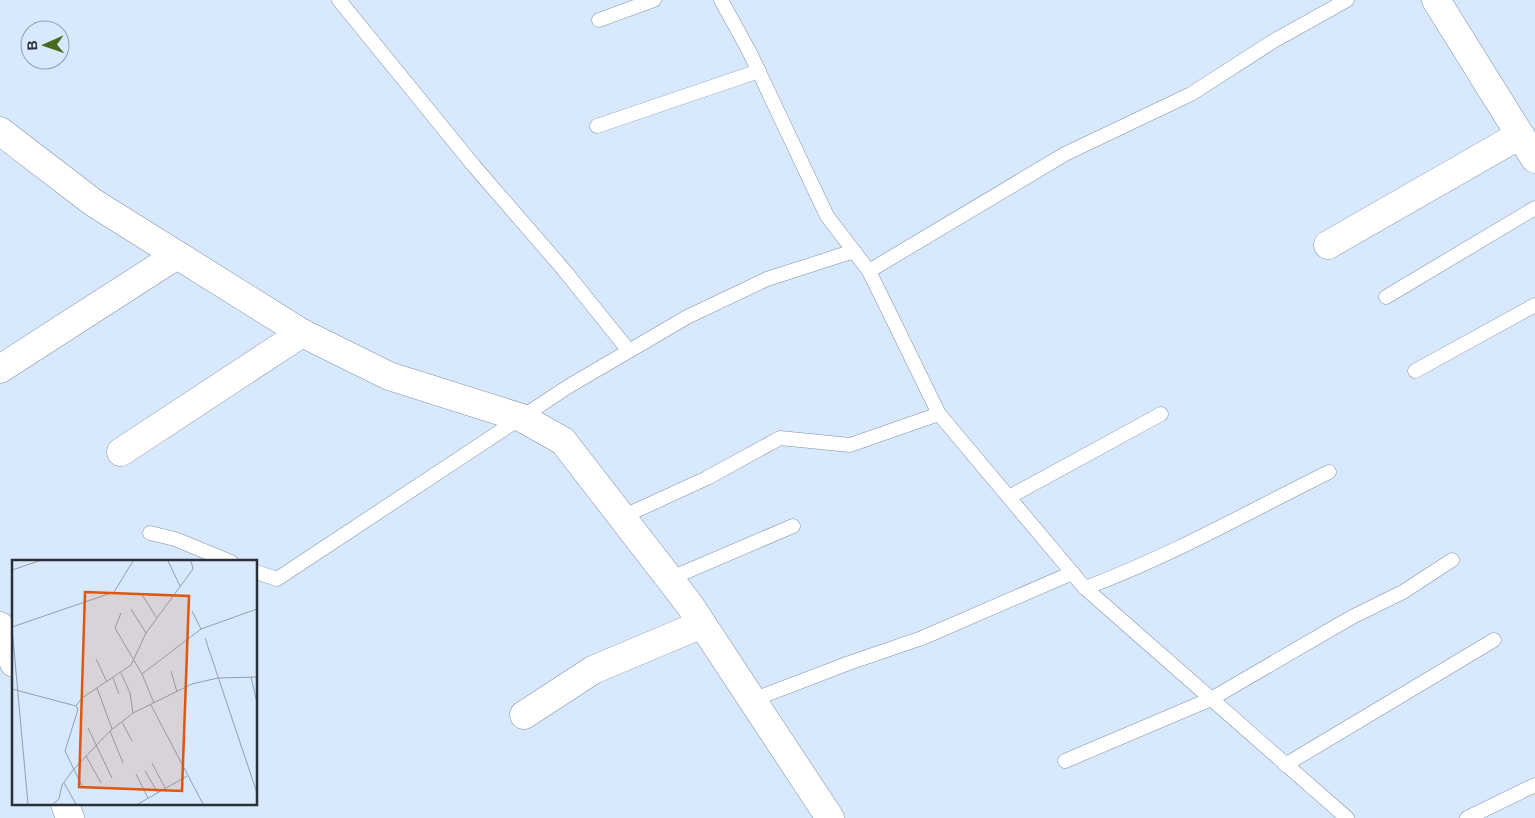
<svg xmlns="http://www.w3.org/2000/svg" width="1535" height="818" viewBox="0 0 1535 818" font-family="Helvetica,sans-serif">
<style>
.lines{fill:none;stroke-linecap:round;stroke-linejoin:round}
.service-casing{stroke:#7d90a8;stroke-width:15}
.minor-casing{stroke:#7d90a8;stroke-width:29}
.service{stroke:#fff;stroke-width:14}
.minor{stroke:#fff;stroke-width:28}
.inset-road{fill:none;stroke:#929faf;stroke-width:1}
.view{fill:#de570e;fill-opacity:0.15;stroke:#de570e;stroke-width:2.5}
.inset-edge{fill:none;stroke:#28303a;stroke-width:2.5}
</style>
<rect width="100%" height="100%" fill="#d8e9fd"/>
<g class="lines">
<defs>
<g id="service">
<path d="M 721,0 L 749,51 L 827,216 L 869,271 L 939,414 L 1085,588 L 1347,818"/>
<path d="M 599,20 L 654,0"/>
<path d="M 597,126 L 759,71"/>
<path d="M 869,271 L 1065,154 L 1191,94 L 1272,42 L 1347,0"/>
<path d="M 1386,297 L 1535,208"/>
<path d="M 629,351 L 687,317 L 767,279 L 854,251"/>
<path d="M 1415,371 L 1535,305"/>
<path d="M 1009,497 L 1161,414"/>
<path d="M 622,517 L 707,478 L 780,438 L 850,445 L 939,414"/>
<path d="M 150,533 L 175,539 L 231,562"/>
<path d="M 256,572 L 277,579 L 569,386 L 629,351 L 564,270 L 474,166 L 339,0"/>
<path d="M 669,579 L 793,526"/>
<path d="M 1085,588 C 1169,557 1248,512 1329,472"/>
<path d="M 752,700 L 849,663 L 922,638 L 1072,573"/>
<path d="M 1065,761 L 1211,699 L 1352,617 L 1403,592 L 1452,560"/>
<path d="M 1285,765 L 1494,640"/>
<path d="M 1467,818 L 1535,785"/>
</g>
<g id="minor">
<path d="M 1436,0 L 1535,159"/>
<path d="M 0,131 L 94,203 L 302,333 L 389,376 L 522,418 L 563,441 L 689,604 L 830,818"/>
<path d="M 1328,245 L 1520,135"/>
<path d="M 0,369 L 177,255"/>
<path d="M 121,452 L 302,333"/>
<path d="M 0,626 L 14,663"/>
<path d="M 524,715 L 593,670 L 702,624"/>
<path d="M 65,804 L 70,818"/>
</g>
</defs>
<!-- service casing -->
<use href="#service" class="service-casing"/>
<!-- minor casing -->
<use href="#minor" class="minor-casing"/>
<!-- service -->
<use href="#service" class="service"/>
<!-- minor -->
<use href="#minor" class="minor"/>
</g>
<!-- overview -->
<g transform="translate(12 560)">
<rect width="245" height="245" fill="#d8e9fd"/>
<path class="inset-road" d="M 156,1 L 168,26M 0,10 L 27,1M 129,33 L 144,57M 119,49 L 134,73M 180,51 L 189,69M 109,53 L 103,68 L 130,114 L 189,69 L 245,49M 0,67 L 102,32 L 121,1M 0,68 L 16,244M 193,78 L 245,233M 84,99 L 95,122M 159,111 L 165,132M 109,113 L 118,133 L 121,153M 130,114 L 142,143M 239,117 L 245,143M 101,118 L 107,134M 85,128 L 100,169M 0,129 L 64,146 L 70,138 L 119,105 L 134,73 L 181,9 L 179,1M 139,145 L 191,244M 64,146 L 66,149 L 53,191 L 71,228M 110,162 L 120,181M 76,168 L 100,218M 98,171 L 111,203M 74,196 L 89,223M 140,203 L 153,228M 133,211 L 146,233M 124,214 L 136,238M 52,223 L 64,244M 41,244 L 47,239 L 50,225 L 61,210 L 98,171 L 121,153 L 180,124 L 206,118 L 245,117M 126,244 L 175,216"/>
<path class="view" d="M 73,32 L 177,36 L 170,231 L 67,227 Z"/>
<rect width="245" height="245" class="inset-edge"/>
</g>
<!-- north arrow -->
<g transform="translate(45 45) rotate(268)"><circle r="24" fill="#d8e9fd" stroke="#929faf"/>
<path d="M0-4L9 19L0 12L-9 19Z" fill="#486a21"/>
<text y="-8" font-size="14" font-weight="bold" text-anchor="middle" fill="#28303a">B</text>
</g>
</svg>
